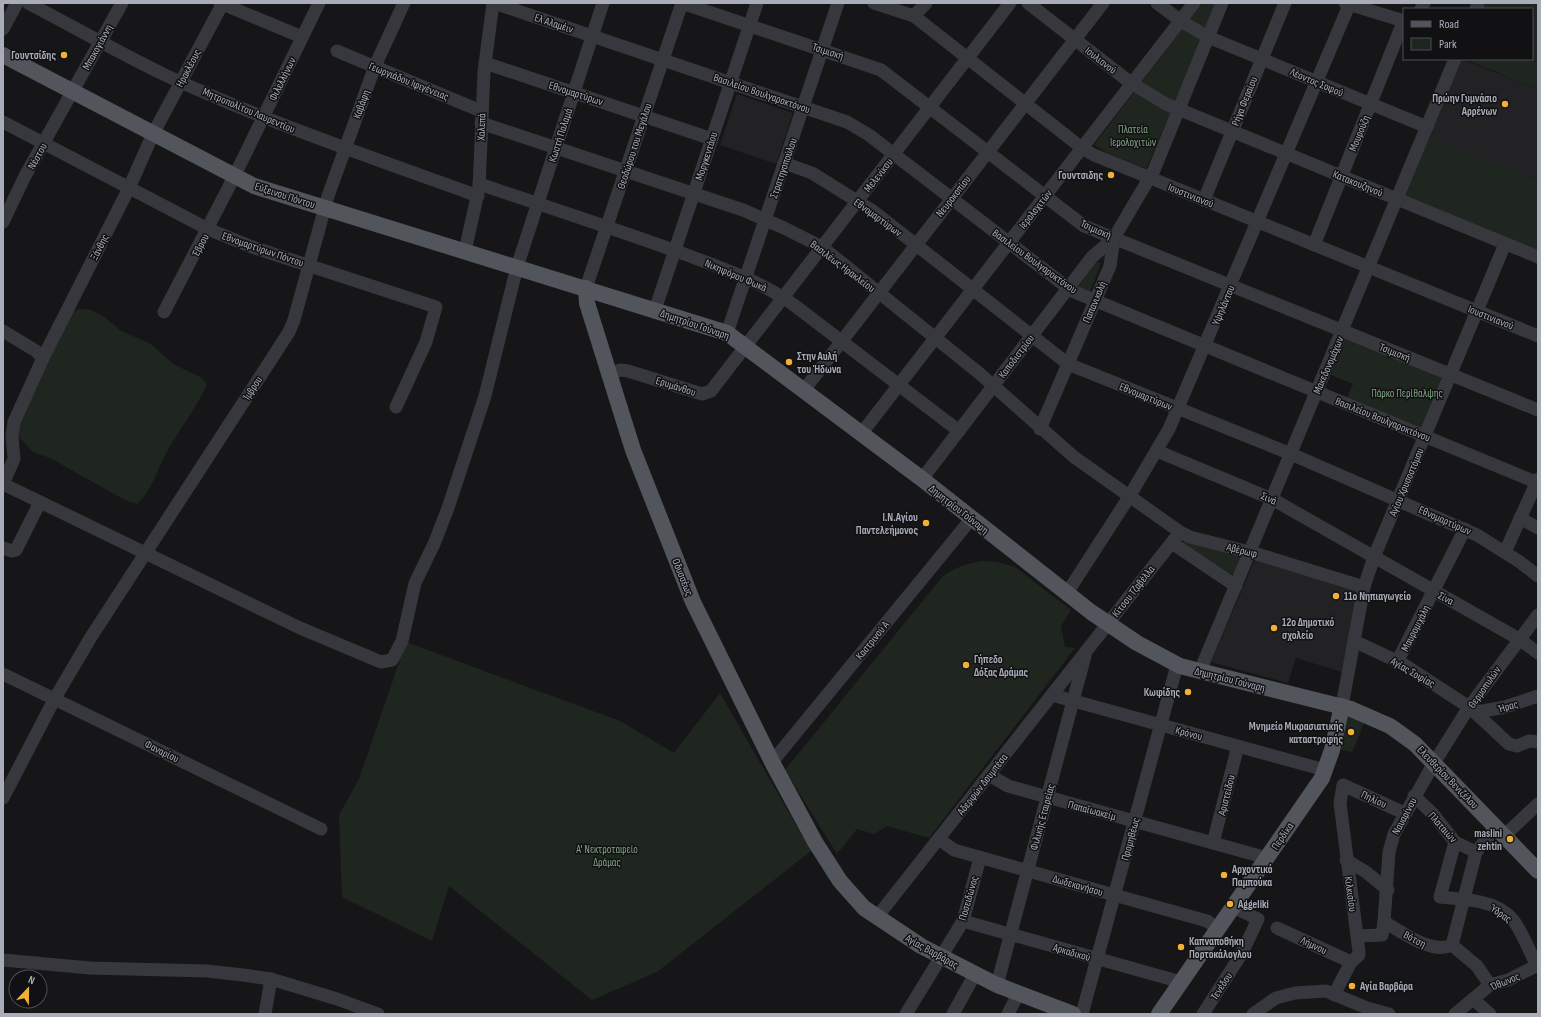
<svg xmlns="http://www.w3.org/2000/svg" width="1541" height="1017" viewBox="0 0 1541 1017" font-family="'Sofia Sans Condensed',sans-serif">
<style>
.built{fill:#222225}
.green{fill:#1e261f}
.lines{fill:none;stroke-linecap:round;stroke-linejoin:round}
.minor{stroke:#37383d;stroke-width:13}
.major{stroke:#53555c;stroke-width:16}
.poi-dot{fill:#f2b134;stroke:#111113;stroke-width:1.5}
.labels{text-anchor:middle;stroke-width:3;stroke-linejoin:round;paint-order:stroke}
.street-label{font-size:11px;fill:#a8adb8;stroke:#111113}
.poi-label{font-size:11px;font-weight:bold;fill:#a8adb8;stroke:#111113;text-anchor:start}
.park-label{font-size:11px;fill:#7fa381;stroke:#111113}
</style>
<rect width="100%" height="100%" fill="#161618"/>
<!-- built -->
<g class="built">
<path d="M 1461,59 L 1538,89 L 1538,181 L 1428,137 Z"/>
<path d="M 737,94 L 793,113 L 776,164 L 720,145 Z"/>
<path d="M 1256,557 L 1358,589 L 1342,672 L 1296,658 L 1288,683 L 1211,662 Z"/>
</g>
<!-- green -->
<g class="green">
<path d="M 1202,3 L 1217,3 L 1146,169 L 1105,152 L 1094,145 Z"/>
<path d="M 1484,3 L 1538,3 L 1538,89 L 1464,59 L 1532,59 L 1532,9 L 1482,9 Z"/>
<path d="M 1428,136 L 1538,181 L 1538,251 L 1405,196 Z"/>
<path d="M 1096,262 L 1101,263 L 1090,292 L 1078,287 Z"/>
<path d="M 79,309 L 91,310 L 103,316 L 121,331 L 151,344 L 173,364 L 202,378 L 207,384 C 196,409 179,430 166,453 C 157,471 152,490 137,504 L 125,500 L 50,458 L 33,452 L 18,436 L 21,413 L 71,313 Z"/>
<path d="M 1346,338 L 1443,379 L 1422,429 L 1347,398 L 1353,384 L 1331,375 Z"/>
<path d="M 1183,541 L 1242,555 L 1237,572 L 1233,574 L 1228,573 L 1182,542 Z"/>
<path d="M 981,561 L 997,562 L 1015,567 L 1071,610 L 1061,626 L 1065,647 L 1075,648 L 929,838 L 887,826 L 874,834 L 857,829 L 837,854 L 785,770 L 942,577 C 955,567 966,564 981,561 Z"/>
<path d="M 406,642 L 620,721 L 674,753 L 720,693 L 811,851 L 657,972 L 592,1000 L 449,886 L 432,941 L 342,897 L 339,815 L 359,779 Z"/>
<path d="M 1345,715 L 1365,721 L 1352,752 L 1337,749 Z"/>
</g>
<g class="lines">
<!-- minor -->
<g class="minor">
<path d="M 28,3 C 74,27 119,53 165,75 C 267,122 373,158 478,196"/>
<path d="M 220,3 L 302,37"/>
<path d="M 494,3 L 847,122 L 869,135 L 1072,291 L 1538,483"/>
<path d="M 682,3 L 881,70 L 1084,226 L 1538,410"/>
<path d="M 874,3 L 914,16 L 919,20 L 1082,148 L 1094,155 L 1538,336"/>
<path d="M 1028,3 L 1131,83 L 1166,104 L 1538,257"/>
<path d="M 1157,3 L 1181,21 L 1208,37 L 1427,127"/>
<path d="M 1345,3 L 1404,21"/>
<path d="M 1421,9 L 1424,3"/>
<path d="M 1476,9 L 1478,3"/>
<path d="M 914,16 L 926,3"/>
<path d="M 3,29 L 17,3"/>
<path d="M 337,51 L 481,111"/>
<path d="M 485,63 L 712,139"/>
<path d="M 3,122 L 208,229 L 252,247 L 436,307 L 426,342 L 396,407"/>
<path d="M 481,123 L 743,210 L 784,228 L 822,247 L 979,373 L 1074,457 L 1180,532 L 1190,537 L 1257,554 L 1364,587"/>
<path d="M 784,163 L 812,173 L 873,211 L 1068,364 L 1291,454 L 1477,535 L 1520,562 L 1538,576"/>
<path d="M 479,184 C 548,207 618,230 687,255 C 724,269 762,282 794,305 L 959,431"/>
<path d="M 1204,200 L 1285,3"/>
<path d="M 3,222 L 25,176 L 122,3"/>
<path d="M 1314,245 L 1404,20"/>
<path d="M 465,251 L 479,188 L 484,72 L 493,3"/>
<path d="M 586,288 L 682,3"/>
<path d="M 655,310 L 757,3"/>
<path d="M 164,312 L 234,177 L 319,3"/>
<path d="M 3,331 L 36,351 L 43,358 L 14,422 L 12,436 L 14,459 L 3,484"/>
<path d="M 727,333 L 838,3"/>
<path d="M 43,358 L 129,188 L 153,134 L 223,3"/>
<path d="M 608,375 L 620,370 L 628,371 L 702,394 L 711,391 L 1010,3"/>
<path d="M 804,390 L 1103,3"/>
<path d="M 1040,429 L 1110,266 L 1114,238 L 1154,170 L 1222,3"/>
<path d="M 861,434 L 1194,3"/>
<path d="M 1157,451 L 1272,499 L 1519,639 L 1538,653"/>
<path d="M 922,479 L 1092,257 L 1114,238"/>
<path d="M 3,484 L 300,628 L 381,662 L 392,660 L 402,641 L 415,583 L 434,544 L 448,508 L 485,396 L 517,267 L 603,3"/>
<path d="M 1520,518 L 1538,528"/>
<path d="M 1172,543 L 1236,586"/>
<path d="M 3,548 L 12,551 L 16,550 L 40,502"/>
<path d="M 1505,552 L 1538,479"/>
<path d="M 1067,593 L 1129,497 L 1169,429 L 1350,3"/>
<path d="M 1354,641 L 1403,664 L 1469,707 L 1509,744 L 1517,746 L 1529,741 L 1538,742"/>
<path d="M 1397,662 L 1465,529"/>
<path d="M 1200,671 L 1455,59"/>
<path d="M 3,674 L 321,829"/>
<path d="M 1052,695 L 1325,770"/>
<path d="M 1342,706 L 1364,587 L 1374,557 L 1505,244"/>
<path d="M 1477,712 L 1505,707 L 1538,696"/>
<path d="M 772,762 L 972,518"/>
<path d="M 989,775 L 1008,786 L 1267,858"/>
<path d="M 1414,796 L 1433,814 L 1455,842 L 1476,852"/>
<path d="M 3,798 L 55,698 L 91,637 L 289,332 L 294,320 L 328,196 L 375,66 L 404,3"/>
<path d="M 1505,835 L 1538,804"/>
<path d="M 939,839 L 954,850 L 1207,921 L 1219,929"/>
<path d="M 1455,842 L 1440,897 C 1466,900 1500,899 1516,924 C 1524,937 1530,952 1537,966"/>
<path d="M 1213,843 L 1238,746"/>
<path d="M 1346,860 L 1366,872 L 1388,890"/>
<path d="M 877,917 L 1180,532"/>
<path d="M 963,921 L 1181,982"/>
<path d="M 1384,922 L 1389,852 L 1394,834 L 1434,763 L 1469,707 L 1538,615"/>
<path d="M 1277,928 L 1351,962"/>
<path d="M 1357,936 L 1382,935 L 1384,922 C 1403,932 1431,955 1452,945"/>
<path d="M 1452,945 L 1476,852 L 1496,827"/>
<path d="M 1452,945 L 1477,966 L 1490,985"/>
<path d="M 3,960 L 90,968 L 207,971 L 243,975 L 271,979 L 337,999 L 378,1014"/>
<path d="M 997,985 L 1085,656"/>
<path d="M 1334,995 L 1351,962 L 1359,955 L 1359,952 L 1340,803 L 1343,785 L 1404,813"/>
<path d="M 1473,999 L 1490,1014"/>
<path d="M 265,1014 L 271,979"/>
<path d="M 906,1014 L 963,921 L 980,858"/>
<path d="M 953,1014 L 975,974"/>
<path d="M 1008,1014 L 1018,994"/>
<path d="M 1082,1014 L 1177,665"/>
<path d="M 1203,1014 L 1242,953 L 1258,919 L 1233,907"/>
<path d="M 1253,1014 L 1276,998 L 1295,993 L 1326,991 L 1367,1008 L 1389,1014"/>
<path d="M 1455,1014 L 1490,985 L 1508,980 L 1538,965"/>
</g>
<!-- major -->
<g class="major">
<path d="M 3,55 L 254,186 L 727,333 L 922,479 L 1091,612 L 1137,643 L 1180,666 L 1351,709 L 1390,726 L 1415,744 L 1538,871"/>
<path d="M 586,288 L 587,303 L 633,450 L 693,602 L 772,762 L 815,842 L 840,881 L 864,908 L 921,946 L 997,985 L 1073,1014"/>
<path d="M 1159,1014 L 1322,778 L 1332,750 L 1342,706"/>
</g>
</g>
<!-- markers -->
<g class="poi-dot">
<circle cx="64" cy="55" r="4"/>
<circle cx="1505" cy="104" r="4"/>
<circle cx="1111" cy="175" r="4"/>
<circle cx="789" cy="362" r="4"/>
<circle cx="926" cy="523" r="4"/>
<circle cx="1336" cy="596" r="4"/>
<circle cx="1274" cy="628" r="4"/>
<circle cx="966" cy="665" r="4"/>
<circle cx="1188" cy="692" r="4"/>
<circle cx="1351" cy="732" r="4"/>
<circle cx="1510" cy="839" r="4"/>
<circle cx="1224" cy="875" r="4"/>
<circle cx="1230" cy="904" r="4"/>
<circle cx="1181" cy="947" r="4"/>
<circle cx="1352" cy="986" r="4"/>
</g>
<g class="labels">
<!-- street labels -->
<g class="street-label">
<text transform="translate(554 23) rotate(18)" y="4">Ελ Αλαμέιν</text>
<text transform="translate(97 47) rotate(-61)" y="4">Μπακογιάννη</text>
<text transform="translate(828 51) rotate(18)" y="4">Τσιμισκή</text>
<text transform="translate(1101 60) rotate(38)" y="4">Ιουλιανού</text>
<text transform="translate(188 68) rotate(-62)" y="4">Ηρακλέους</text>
<text transform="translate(282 79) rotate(-64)" y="4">Φιλελλήνων</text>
<text transform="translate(409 81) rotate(22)" y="4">Γεωργιάδου Ιφιγένειας</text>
<text transform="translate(1317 82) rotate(23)" y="4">Λέοντος Σοφού</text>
<text transform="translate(576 93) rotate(18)" y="4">Εθνομαρτύρων</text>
<text transform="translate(762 93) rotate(19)" y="4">Βασιλείου Βουλγαροκτόνου</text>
<text transform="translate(1244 101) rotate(-68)" y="4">Ρήγα Φεραίου</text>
<text transform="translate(361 104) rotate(-70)" y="4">Καβάφη</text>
<text transform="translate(249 110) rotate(23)" y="4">Μητροπολίτου Λαυρεντίου</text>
<text transform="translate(481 127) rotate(-88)" y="4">Χαλεπά</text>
<text transform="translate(1359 133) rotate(-68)" y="4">Μουρούζη</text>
<text transform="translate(560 135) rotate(-72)" y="4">Κωστή Παλαμά</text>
<text transform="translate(634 146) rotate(-72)" y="4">Θεοδώρου του Μεγάλου</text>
<text transform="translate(37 156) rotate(-61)" y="4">Νέστου</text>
<text transform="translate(706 156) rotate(-72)" y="4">Μοργκεντάου</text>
<text transform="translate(783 168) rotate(-71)" y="4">Στρατηγοπούλου</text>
<text transform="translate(878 175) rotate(-52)" y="4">Μελενίκου</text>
<text transform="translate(1358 183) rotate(22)" y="4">Κατακουζηνού</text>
<text transform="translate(285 195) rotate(18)" y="4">Εύξεινου Πόντου</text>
<text transform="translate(1191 195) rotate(22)" y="4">Ιουστινιανού</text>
<text transform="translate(953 196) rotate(-52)" y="4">Νευροκοπίου</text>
<text transform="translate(1035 209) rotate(-52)" y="4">Ιερολοχιτών</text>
<text transform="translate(878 217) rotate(36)" y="4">Εθνομαρτύρων</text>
<text transform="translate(1096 229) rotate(24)" y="4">Τσιμισκή</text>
<text transform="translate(200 245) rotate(-62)" y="4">Έβρου</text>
<text transform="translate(99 247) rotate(-63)" y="4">Ξάνθης</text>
<text transform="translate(263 249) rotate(19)" y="4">Εθνομαρτύρων Πόντου</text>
<text transform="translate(1035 261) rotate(36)" y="4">Βασιλείου Βουλγαροκτόνου</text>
<text transform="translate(843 266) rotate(37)" y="4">Βασιλέως Ηρακλείου</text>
<text transform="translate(736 275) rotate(23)" y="4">Νικηφόρου Φωκά</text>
<text transform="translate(1094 302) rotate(-67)" y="4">Παπανικολή</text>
<text transform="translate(1223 305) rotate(-67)" y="4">Υψηλάντου</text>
<text transform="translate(1491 317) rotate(22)" y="4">Ιουστινιανού</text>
<text transform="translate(695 324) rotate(19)" y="4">Δημητρίου Γούναρη</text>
<text transform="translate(1395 352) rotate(22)" y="4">Τσιμισκή</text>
<text transform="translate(1016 356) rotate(-53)" y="4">Καποδιστρίου</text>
<text transform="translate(1328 365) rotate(-67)" y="4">Μακεδονομάχων</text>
<text transform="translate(676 386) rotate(18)" y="4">Ερυμάνθου</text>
<text transform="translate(252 388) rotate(-57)" y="4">Ίμβρου</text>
<text transform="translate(1146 396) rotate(22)" y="4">Εθνομαρτύρων</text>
<text transform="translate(1383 419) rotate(22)" y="4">Βασιλείου Βουλγαροκτόνου</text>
<text transform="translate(1406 482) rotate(-67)" y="4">Αγίου Χρυσοστόμου</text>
<text transform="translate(1269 498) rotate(25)" y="4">Σινά</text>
<text transform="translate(959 509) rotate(38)" y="4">Δημητρίου Γούναρη</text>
<text transform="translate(1445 520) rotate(24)" y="4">Εθνομαρτύρων</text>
<text transform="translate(1242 550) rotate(14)" y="4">Αβέρωφ</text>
<text transform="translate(683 577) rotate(68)" y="4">Οδυσσέως</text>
<text transform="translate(1133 591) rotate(-52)" y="4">Κίτσου Τζαβέλλα</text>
<text transform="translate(1446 598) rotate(29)" y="4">Σίνα</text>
<text transform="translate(1415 628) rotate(-63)" y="4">Μαυρομιχάλη</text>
<text transform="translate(872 640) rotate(-51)" y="4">Καστρινού Α</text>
<text transform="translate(1413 672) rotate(30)" y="4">Αγίας Σοφίας</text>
<text transform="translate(1230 679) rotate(14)" y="4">Δημητρίου Γούναρη</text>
<text transform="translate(1484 687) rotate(-55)" y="4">Θερμοπυλών</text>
<text transform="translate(1508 706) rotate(-16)" y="4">Ήρας</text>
<text transform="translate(1189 733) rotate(15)" y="4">Κρόνου</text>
<text transform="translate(162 751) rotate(26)" y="4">Φαναρίου</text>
<text transform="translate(1448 777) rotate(46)" y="4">Ελευθερίου Βενιζέλου</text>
<text transform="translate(982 784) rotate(-52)" y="4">Αδερφών Δουμπέσα</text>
<text transform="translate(1226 795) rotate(-76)" y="4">Αριστείδου</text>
<text transform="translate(1374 799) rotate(25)" y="4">Πηλίου</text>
<text transform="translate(1092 810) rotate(15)" y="4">Παπαϊωακείμ</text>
<text transform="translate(1404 816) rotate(-62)" y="4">Ναυαρίνου</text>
<text transform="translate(1042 817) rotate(-75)" y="4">Φιλικής Εταιρείας</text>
<text transform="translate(1443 827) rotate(48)" y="4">Πλαταιών</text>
<text transform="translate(1282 836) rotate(-56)" y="4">Περδίκα</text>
<text transform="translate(1130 839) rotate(-75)" y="4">Προμηθέως</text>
<text transform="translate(1078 885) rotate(16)" y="4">Δωδεκανήσου</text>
<text transform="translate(1351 894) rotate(82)" y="4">Κιλκισίου</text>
<text transform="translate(968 898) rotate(-74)" y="4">Ποσειδώνος</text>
<text transform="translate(1501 913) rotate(35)" y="4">Ύδρας</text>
<text transform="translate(1415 939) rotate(28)" y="4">Βότση</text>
<text transform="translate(1314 945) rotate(25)" y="4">Λήμνου</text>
<text transform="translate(932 951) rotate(29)" y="4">Αγίας Βαρβάρας</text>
<text transform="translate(1072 952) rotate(16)" y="4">Αρκαδικού</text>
<text transform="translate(1505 981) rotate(-23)" y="4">Όθωνος</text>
<text transform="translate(1221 986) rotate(-57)" y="4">Τενέδου</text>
</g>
<!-- poi labels -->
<g class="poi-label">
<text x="56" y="59" text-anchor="end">Γουντσίδης</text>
<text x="1497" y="102" text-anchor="end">Πρώην Γυμνάσιο<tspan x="1497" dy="13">Αρρένων</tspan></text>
<text x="1103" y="179" text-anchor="end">Γουντσιδης</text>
<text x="797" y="360">Στην Αυλή<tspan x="797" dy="13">του Ήδωνα</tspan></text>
<text x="918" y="521" text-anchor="end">Ι.Ν.Αγίου<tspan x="918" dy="13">Παντελεήμονος</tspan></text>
<text x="1344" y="600">11ο Νηπιαγωγείο</text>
<text x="1282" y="626">12ο Δημοτικό<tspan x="1282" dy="13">σχολείο</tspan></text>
<text x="974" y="663">Γήπεδο<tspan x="974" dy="13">Δόξας Δράμας</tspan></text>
<text x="1180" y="696" text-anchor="end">Κωφίδης</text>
<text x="1343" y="730" text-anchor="end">Μνημείο Μικρασιατικής<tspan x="1343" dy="13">καταστροφής</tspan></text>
<text x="1502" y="837" text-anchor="end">maslini<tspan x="1502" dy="13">zehtin</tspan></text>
<text x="1232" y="873">Αρχοντικό<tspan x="1232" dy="13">Παμπούκα</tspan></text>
<text x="1238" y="908">Aggeliki</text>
<text x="1189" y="945">Καπναποθήκη<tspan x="1189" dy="13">Πορτοκάλογλου</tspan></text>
<text x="1360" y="990">Αγία Βαρβάρα</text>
</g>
<!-- park labels -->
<g class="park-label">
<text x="1133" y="133">Πλατεία<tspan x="1133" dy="13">Ιερολοχιτών</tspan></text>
<text x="1407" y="397">Πάρκο Περίθαλψης</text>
<text x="607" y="853">Α' Νεκτροταφείο<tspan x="607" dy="13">Δράμας</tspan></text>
</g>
</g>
<!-- border -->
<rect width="1541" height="1017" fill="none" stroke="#a8adb8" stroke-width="8"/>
<!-- legend -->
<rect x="1403" y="8" width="130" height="52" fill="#111113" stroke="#4d4f55"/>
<rect x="1411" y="21" width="20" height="6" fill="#53555c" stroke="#4d4f55"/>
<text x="1439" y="28" font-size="12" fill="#a8adb8">Road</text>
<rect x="1411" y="38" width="20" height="12" fill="#1e261f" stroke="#4d4f55"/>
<text x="1439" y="48" font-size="12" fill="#a8adb8">Park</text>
<!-- north arrow -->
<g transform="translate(28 989) rotate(22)"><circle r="19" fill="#111113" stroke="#4d4f55"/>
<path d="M0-3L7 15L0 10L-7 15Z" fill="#f2b134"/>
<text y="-6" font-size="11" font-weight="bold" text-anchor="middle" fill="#a8adb8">N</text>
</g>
</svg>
